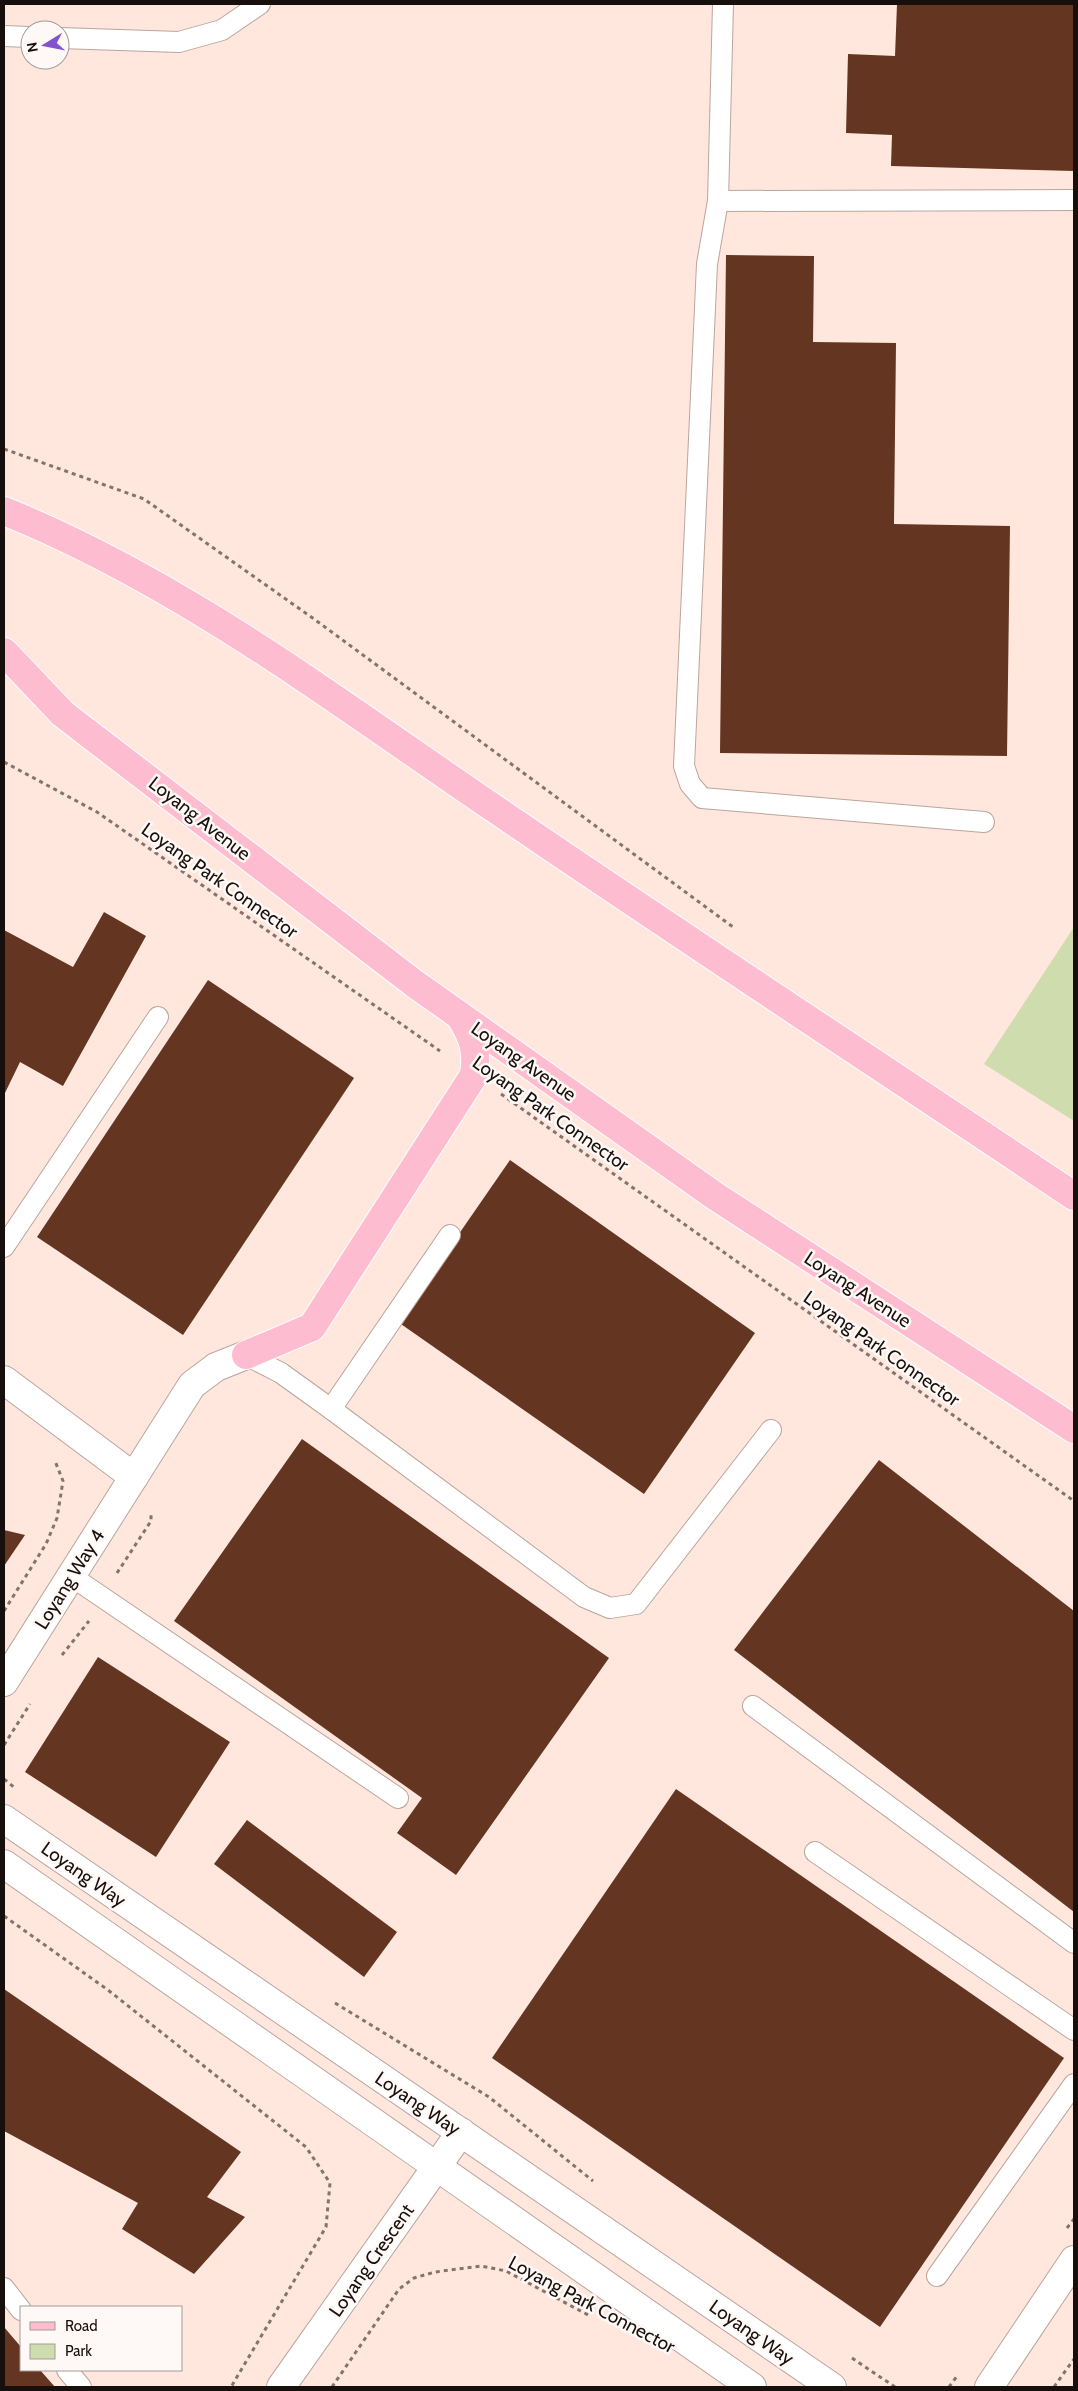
<svg xmlns="http://www.w3.org/2000/svg" width="1078" height="2391" viewBox="0 0 1078 2391" font-family="Cabin,sans-serif">
<style>
.green{fill:#cfdcad}
.building{fill:#643521}
.lines{fill:none;stroke-linecap:round;stroke-linejoin:round}
.service-casing{stroke:#bba59c;stroke-width:22}
.minor-casing{stroke:#bba59c;stroke-width:30}
.tertiary-casing{stroke:#bba59c;stroke-width:30}
.primary-casing{stroke:#fff;stroke-width:30}
.path{stroke:#84746e;stroke-width:3;stroke-dasharray:4 4;stroke-linecap:butt}
.service{stroke:#fff;stroke-width:20}
.minor{stroke:#fff;stroke-width:28}
.tertiary{stroke:#fff;stroke-width:28}
.primary{stroke:#febcd0;stroke-width:28}
.labels{text-anchor:middle;stroke-width:5;stroke-linejoin:round;paint-order:stroke}
.street-label{font-size:19px;fill:#170f0c;stroke:#fef9f7}
</style>
<rect width="100%" height="100%" fill="#ffe7dd"/>
<!-- green -->
<path class="green" d="M 1074,927 L 1074,1121 L 984,1064 Z"/>
<!-- building -->
<g class="building">
<path d="M 897,4 L 1074,4 L 1074,171 L 891,166 L 892,135 L 846,133 L 848,54 L 895,56 Z"/>
<path d="M 726,255 L 814,256 L 813,342 L 896,343 L 894,524 L 1010,526 L 1007,756 L 720,753 Z"/>
<path d="M 104,912 L 146,936 L 63,1086 L 20,1062 L 4,1095 L 4,930 L 73,967 Z"/>
<path d="M 208,980 L 354,1078 L 183,1335 L 37,1237 Z"/>
<path d="M 510,1160 L 755,1333 L 644,1494 L 398,1322 Z"/>
<path d="M 302,1439 L 609,1658 L 456,1875 L 397,1833 L 422,1798 L 174,1621 Z"/>
<path d="M 879,1460 L 1074,1611 L 1074,1912 L 734,1650 Z"/>
<path d="M 4,1530 L 25,1535 L 4,1566 Z"/>
<path d="M 98,1657 L 230,1742 L 156,1857 L 25,1772 Z"/>
<path d="M 676,1789 L 1064,2058 L 880,2327 L 492,2058 Z"/>
<path d="M 247,1820 L 397,1932 L 364,1977 L 214,1864 Z"/>
<path d="M 4,1989 L 241,2152 L 207,2197 L 245,2217 L 194,2274 L 122,2229 L 138,2203 L 4,2131 Z"/>
<path d="M 4,2327 L 21,2347 L 21,2370 L 40,2370 L 55,2387 L 4,2387 Z"/>
</g>
<g class="lines">
<defs>
<g id="service">
<path d="M 723,4 L 718,201 L 707,264 L 684,766 L 690,784 L 702,798 L 984,822"/>
<path d="M 4,36 L 30,37"/>
<path d="M 60,38 L 179,42 L 222,30 L 260,4"/>
<path d="M 718,201 L 1074,200"/>
<path d="M 4,1247 L 158,1017"/>
<path d="M 246,1355 L 281,1373 L 331,1409 L 584,1597 L 610,1608 L 636,1604 L 771,1430"/>
<path d="M 331,1409 L 450,1235"/>
<path d="M 71,1576 L 398,1798"/>
<path d="M 753,1706 L 1074,1943"/>
<path d="M 815,1852 L 1074,2030"/>
<path d="M 937,2276 L 1074,2084"/>
<path d="M 4,2288 L 21,2310"/>
<path d="M 67,2370 L 81,2387"/>
</g>
<g id="minor">
<path d="M 4,1380 L 134,1477"/>
<path d="M 4,1682 L 192,1385 L 216,1367 L 246,1355"/>
<path d="M 281,2387 L 461,2132"/>
<path d="M 989,2387 L 1074,2260"/>
</g>
<g id="tertiary">
<path d="M 4,1819 L 832,2387"/>
<path d="M 4,1864 L 752,2387"/>
</g>
<g id="primary">
<path d="M 4,511 C 182,583 337,702 495,809 C 687,940 881,1067 1074,1196"/>
<path d="M 4,652 L 63,714 L 415,984 L 715,1196 L 1074,1429"/>
<path d="M 246,1355 L 312,1327 L 474,1075 C 478,1049 473,1038 460,1016"/>
</g>
</defs>
<!-- service casing -->
<use href="#service" class="service-casing"/>
<!-- minor casing -->
<use href="#minor" class="minor-casing"/>
<!-- tertiary casing -->
<use href="#tertiary" class="tertiary-casing"/>
<!-- primary casing -->
<use href="#primary" class="primary-casing"/>
<!-- path -->
<g class="path">
<path d="M 4,449 L 144,499 L 314,619 L 733,927"/>
<path d="M 4,762 L 97,812 L 440,1051"/>
<path d="M 501,1094 L 1074,1501"/>
<path d="M 117,1573 L 151,1521 L 151,1512"/>
<path d="M 4,1611 L 46,1544 L 57,1518 L 63,1481 L 55,1461"/>
<path d="M 62,1655 L 89,1621"/>
<path d="M 4,1745 L 30,1704"/>
<path d="M 4,1779 L 15,1788"/>
<path d="M 4,1916 L 108,1990 L 306,2147 L 330,2183 L 326,2227 L 231,2387"/>
<path d="M 335,2003 L 489,2097 L 593,2181"/>
<path d="M 1067,2228 L 1074,2219"/>
<path d="M 852,2358 L 895,2387"/>
<path d="M 332,2387 L 399,2289 L 414,2278 L 435,2272 L 481,2266 L 506,2271 L 590,2316"/>
<path d="M 949,2387 L 957,2376"/>
<path d="M 1054,2387 L 1074,2359"/>
</g>
<!-- service -->
<use href="#service" class="service"/>
<!-- minor -->
<use href="#minor" class="minor"/>
<!-- tertiary -->
<use href="#tertiary" class="tertiary"/>
<!-- primary -->
<use href="#primary" class="primary"/>
</g>
<g class="labels">
<!-- street labels -->
<g class="street-label">
<text transform="translate(200 818) rotate(38)" y="7">Loyang Avenue</text>
<text transform="translate(220 880) rotate(35)" y="7">Loyang Park Connector</text>
<text transform="translate(524 1061) rotate(35)" y="7">Loyang Avenue</text>
<text transform="translate(551 1113) rotate(35)" y="7">Loyang Park Connector</text>
<text transform="translate(858 1289) rotate(33)" y="7">Loyang Avenue</text>
<text transform="translate(882 1348) rotate(35)" y="7">Loyang Park Connector</text>
<text transform="translate(69 1579) rotate(-58)" y="7">Loyang Way 4</text>
<text transform="translate(84 1874) rotate(35)" y="7">Loyang Way</text>
<text transform="translate(418 2103) rotate(34)" y="7">Loyang Way</text>
<text transform="translate(371 2260) rotate(-55)" y="7">Loyang Crescent</text>
<text transform="translate(592 2304) rotate(28)" y="7">Loyang Park Connector</text>
<text transform="translate(752 2332) rotate(35)" y="7">Loyang Way</text>
</g>
</g>
<!-- border -->
<rect width="1078" height="2391" fill="none" stroke="#170f0c" stroke-width="10"/>
<!-- legend -->
<rect x="20" y="2306" width="162" height="65" fill="#fef9f7" stroke="#a29b99"/>
<rect x="30" y="2322" width="25" height="8" fill="#febcd0" stroke="#a29b99"/>
<text x="65" y="2331" font-size="15" fill="#170f0c">Road</text>
<rect x="30" y="2344" width="25" height="15" fill="#cfdcad" stroke="#a29b99"/>
<text x="65" y="2356" font-size="15" fill="#170f0c">Park</text>
<!-- north arrow -->
<g transform="translate(45 45) rotate(260)"><circle r="24" fill="#fef9f7" stroke="#a29b99"/>
<path d="M0-4L9 19L0 12L-9 19Z" fill="#8154cd"/>
<text y="-8" font-size="14" font-weight="bold" text-anchor="middle" fill="#170f0c">N</text>
</g>
</svg>
